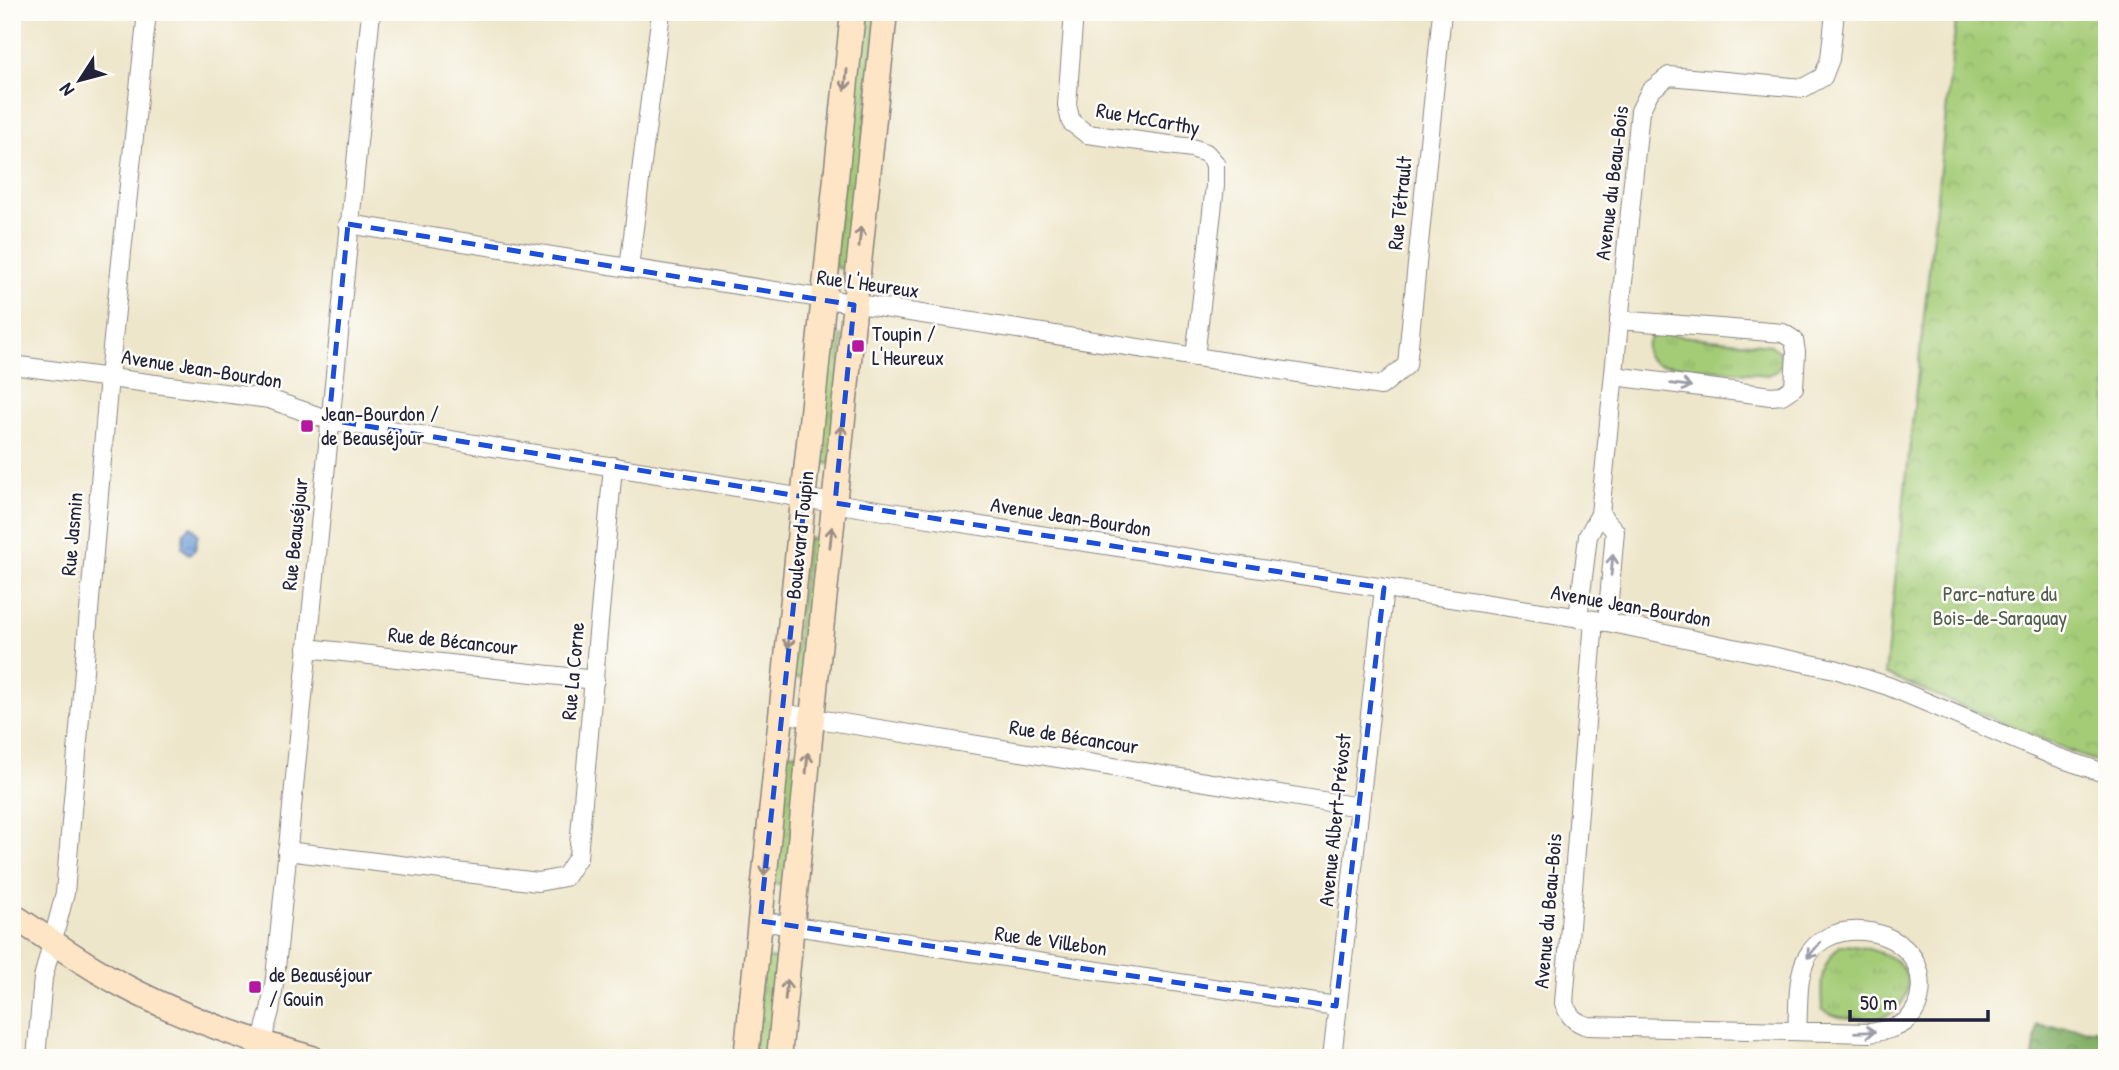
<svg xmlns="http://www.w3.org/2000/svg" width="2119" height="1070" viewBox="0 0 2119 1070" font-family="'Patrick Hand',sans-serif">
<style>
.grass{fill:url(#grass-tufts);stroke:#637759;stroke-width:2}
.forest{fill:url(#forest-crowns);stroke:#526952;stroke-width:2}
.park{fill:url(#park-crowns);stroke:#637759;stroke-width:2}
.water{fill:url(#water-ripples);stroke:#4a618a;stroke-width:2}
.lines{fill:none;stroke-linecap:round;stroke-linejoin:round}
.street-casing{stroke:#888482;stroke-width:20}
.secondary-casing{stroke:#888482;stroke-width:27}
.street{stroke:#fff;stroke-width:18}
.secondary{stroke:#fde5c5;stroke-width:24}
.oneway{stroke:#9a8d87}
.oneway2{stroke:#9c9ca7}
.marked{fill:none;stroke:#1d4ed8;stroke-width:5;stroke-dasharray:14 9;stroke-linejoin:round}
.poi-dot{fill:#b5179e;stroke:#fdfcf7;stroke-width:2.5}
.labels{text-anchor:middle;stroke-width:5;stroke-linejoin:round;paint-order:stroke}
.street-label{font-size:21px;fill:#22223b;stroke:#fdfcf7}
.poi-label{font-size:21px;fill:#22223b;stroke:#fdfcf7;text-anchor:start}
.park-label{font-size:21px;fill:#505e50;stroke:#fdfcf7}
</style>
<defs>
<pattern id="grass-tufts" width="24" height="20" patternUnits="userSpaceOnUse" patternTransform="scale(1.75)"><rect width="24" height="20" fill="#a4cc77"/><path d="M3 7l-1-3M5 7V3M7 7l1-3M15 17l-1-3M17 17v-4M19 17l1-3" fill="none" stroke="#8daf68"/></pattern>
<pattern id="forest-crowns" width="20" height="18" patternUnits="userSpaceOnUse" patternTransform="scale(1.75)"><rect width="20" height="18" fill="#83b068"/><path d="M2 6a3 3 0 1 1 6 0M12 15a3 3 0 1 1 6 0" fill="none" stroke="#6b8f57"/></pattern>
<pattern id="park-crowns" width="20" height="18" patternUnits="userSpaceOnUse" patternTransform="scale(1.75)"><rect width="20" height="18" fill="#a4cc77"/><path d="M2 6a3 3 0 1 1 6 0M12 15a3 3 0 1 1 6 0" fill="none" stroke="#8daf68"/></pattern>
<pattern id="water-ripples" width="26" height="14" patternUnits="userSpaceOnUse" patternTransform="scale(1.75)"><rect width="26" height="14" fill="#71a0da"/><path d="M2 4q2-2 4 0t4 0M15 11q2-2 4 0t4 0" fill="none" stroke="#5c82b2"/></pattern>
</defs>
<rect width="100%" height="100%" fill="#fdfcf7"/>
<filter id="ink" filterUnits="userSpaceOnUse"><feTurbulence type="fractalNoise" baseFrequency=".0143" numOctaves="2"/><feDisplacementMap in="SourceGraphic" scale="14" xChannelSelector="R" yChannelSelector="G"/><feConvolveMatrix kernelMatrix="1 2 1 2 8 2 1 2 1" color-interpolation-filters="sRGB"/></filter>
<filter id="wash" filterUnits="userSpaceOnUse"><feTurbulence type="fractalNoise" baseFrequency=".00686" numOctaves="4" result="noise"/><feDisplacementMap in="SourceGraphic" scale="28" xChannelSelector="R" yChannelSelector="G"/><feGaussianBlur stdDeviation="1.57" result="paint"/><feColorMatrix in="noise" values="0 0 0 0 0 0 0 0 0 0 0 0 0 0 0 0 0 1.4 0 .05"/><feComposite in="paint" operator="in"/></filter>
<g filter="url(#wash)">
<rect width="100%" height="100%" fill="#eee6ca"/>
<!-- grass -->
<g class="grass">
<path d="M 860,12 L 877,12 L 850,270 L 834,267 Z"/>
<path d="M 1659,334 L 1771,345 L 1780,352 L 1782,362 L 1777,371 L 1768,375 L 1657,364 L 1648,358 C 1643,347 1647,337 1659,334 Z"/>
<path d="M 827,335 L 843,336 L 831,464 L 814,462 Z"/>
<path d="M 807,538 L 823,539 L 808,680 L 792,677 Z"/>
<path d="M 784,752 L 801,754 L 788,885 L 771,883 Z"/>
<path d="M 1841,945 C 1859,945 1897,954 1905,971 C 1914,991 1900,1013 1880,1018 C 1874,1019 1865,1018 1858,1018 C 1843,1018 1835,1018 1822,1009 C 1820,982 1820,964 1841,945 Z"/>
<path d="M 764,958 L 780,959 L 770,1058 L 753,1058 Z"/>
</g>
<!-- forest -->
<path class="forest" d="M 2037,1025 L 2091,1030 L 2107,1027 L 2107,1058 L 2033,1058 Z"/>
<!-- park -->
<path class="park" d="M 1957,12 L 2107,12 L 2107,766 L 1885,674 Z"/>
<!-- water -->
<path class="water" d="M 191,526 L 198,534 L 195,550 L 189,554 L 182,548 L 184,532 Z"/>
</g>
<g filter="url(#ink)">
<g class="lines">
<defs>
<g id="street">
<path d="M 1074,12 L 1067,105 L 1071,122 L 1087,134 L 1192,148 L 1206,153 L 1215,163 L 1215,186 L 1195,357"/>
<path d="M 348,224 L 1381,386 L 1407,365 L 1442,12"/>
<path d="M 629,268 L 661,12"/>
<path d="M 12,365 L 269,399 L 329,420 L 858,507 L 1607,622 L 1835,669 L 1888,686 L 2054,756 L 2107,774"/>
<path d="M 1614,376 L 1771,396 L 1782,395 L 1794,387 L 1796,352 L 1794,340 L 1783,333 L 1619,320"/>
<path d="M 1600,514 L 1615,531 L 1607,622"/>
<path d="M 1578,618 L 1588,536 L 1600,514 L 1640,111 L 1650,91 L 1669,76 L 1803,88 L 1823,77 L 1830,59 L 1835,12"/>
<path d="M 1594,620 L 1564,1003 C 1569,1016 1574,1022 1588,1026 L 1870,1033 C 1882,1031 1895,1029 1905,1022 C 1925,1006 1925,972 1910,954 C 1885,924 1827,921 1807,957 C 1796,978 1799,1008 1797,1031"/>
<path d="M 307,648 L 595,680"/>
<path d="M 781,713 L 1359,807"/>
<path d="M 287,851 L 538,882 L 565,877 L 578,857 L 613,466"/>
<path d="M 760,921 L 1336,1006"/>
<path d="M 36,1058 L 43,978 L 65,893 L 109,377 L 147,12"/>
<path d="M 257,1058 L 270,1011 L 275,978 L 371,12"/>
<path d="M 1332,1058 L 1384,588"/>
</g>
<g id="secondary">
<path d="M 12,915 C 50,940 86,966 126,987 C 185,1018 248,1040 312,1058"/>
<path d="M 746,1058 L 853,12"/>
<path d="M 779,1058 L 812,718 L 885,12"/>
</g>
</defs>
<!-- street casing -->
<use href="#street" class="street-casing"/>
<!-- secondary casing -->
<use href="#secondary" class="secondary-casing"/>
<!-- street -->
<use href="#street" class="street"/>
<!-- secondary -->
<use href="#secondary" class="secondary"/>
</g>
<!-- one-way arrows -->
<defs><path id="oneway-shaft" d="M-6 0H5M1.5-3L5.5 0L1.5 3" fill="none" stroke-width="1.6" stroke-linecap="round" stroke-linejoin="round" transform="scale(1.75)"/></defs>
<g class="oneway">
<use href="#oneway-shaft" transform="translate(846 80) rotate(96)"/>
<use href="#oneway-shaft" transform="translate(860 237) rotate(-84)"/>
<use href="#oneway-shaft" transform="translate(841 435) rotate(-85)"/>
<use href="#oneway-shaft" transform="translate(831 537) rotate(-84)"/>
<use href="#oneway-shaft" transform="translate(789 638) rotate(96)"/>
<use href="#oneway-shaft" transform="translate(807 763) rotate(-85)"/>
<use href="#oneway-shaft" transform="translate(765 865) rotate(96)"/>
<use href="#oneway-shaft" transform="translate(786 990) rotate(-85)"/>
</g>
<g class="oneway2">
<use href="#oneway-shaft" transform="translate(1681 385) rotate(7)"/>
<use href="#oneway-shaft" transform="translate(1612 565) rotate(-85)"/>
<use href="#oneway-shaft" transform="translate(1814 950) rotate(130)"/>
<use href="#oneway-shaft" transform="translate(1865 1032) rotate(-2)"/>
</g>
</g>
<!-- marked area -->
<path class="marked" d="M 348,224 L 854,305 L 835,503 L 1384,588 L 1336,1006 L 760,921 L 805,497 L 329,420 Z"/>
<!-- markers -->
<g class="poi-dot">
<rect x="851" y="339" width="14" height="14" rx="3.5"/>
<rect x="300" y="419" width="14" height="14" rx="3.5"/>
<rect x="248" y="980" width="14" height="14" rx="3.5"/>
</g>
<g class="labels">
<!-- street labels -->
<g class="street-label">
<text transform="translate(1148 119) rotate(10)" y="7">Rue McCarthy</text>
<text transform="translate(1612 183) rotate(-83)" y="7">Avenue du Beau-Bois</text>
<text transform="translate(1400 203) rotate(-84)" y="7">Rue Tétrault</text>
<text transform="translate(868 284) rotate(8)" y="7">Rue L'Heureux</text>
<text transform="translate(202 369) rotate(9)" y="7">Avenue Jean-Bourdon</text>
<text transform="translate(1071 517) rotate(9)" y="7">Avenue Jean-Bourdon</text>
<text transform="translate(72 534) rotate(-85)" y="7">Rue Jasmin</text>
<text transform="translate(295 534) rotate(-84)" y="7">Rue Beauséjour</text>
<text transform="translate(800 535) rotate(-84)" y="7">Boulevard Toupin</text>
<text transform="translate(1631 606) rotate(10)" y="7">Avenue Jean-Bourdon</text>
<text transform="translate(453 641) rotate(6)" y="7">Rue de Bécancour</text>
<text transform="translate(573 671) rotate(-85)" y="7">Rue La Corne</text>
<text transform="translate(1074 737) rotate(9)" y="7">Rue de Bécancour</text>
<text transform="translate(1335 820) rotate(-84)" y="7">Avenue Albert-Prévost</text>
<text transform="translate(1548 911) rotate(-85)" y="7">Avenue du Beau-Bois</text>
<text transform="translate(1051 941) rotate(8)" y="7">Rue de Villebon</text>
</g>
<!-- poi labels -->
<g class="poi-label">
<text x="872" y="341">Toupin /<tspan x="872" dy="24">L'Heureux</tspan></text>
<text x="321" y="421">Jean-Bourdon /<tspan x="321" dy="24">de Beauséjour</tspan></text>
<text x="269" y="982">de Beauséjour<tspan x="269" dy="24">/ Gouin</tspan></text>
</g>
<!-- park labels -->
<g class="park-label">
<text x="2000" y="601">Parc-nature du<tspan x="2000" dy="24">Bois-de-Saraguay</tspan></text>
</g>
</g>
<!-- margin -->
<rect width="2119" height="1070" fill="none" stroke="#fdfcf7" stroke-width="42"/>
<!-- north arrow -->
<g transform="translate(80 80) rotate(234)" stroke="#fdfcf7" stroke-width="5" paint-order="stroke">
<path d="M0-5L12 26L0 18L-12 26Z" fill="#22223b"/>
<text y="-10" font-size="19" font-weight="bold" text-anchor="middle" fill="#22223b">N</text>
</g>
<!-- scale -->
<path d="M1850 1010v10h138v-10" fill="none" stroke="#22223b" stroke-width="3.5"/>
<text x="1860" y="1010" font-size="21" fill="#22223b" stroke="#fdfcf7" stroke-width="5" paint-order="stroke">50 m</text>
</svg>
